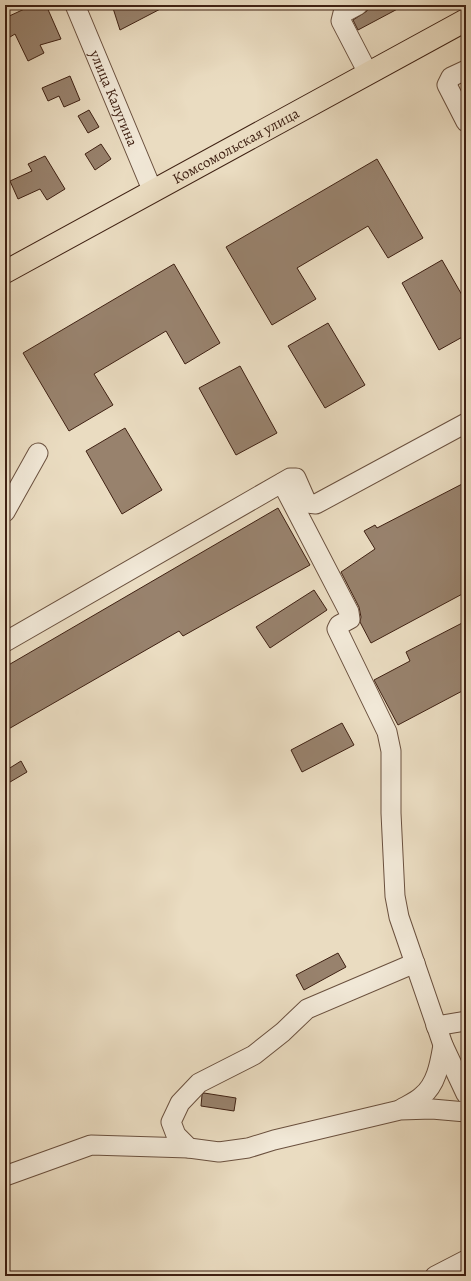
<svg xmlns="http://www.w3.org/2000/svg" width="471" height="1281" viewBox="0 0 471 1281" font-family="Alegreya,serif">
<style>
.building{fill:#98826d;stroke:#3f2113}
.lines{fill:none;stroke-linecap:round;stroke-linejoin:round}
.minor-casing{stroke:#6a503e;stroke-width:21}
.major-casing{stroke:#3f2113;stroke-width:24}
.minor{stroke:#f1e8d7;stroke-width:19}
.major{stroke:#eadcc1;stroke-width:22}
.labels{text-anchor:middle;stroke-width:3;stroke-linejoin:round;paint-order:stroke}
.street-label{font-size:15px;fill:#3f2113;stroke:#f1e8d7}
</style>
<rect width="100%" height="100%" fill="#eadcc1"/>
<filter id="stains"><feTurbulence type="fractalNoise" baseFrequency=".005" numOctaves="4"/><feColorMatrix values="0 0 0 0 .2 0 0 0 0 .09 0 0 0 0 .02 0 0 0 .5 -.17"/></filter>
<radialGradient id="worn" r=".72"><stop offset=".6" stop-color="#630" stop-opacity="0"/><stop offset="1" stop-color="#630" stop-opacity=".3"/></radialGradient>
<!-- building -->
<g class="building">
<path d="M 33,5 L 46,5 L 61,39 L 40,45 L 44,53 L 28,61 L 15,34 L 5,40 L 5,18 Z"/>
<path d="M 112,5 L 168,5 L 120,30 Z"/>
<path d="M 369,5 L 405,5 L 358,30 L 353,20 L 367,11 Z"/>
<path d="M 70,76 L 80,100 L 64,107 L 59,96 L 48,101 L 42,88 Z"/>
<path d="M 89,110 L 99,127 L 88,133 L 78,116 Z"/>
<path d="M 101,144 L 111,159 L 95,170 L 85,154 Z"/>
<path d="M 45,156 L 65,189 L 47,200 L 40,189 L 18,199 L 10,181 L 32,171 L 28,164 Z"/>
<path d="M 377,159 L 423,238 L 388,258 L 368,226 L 297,268 L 316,299 L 272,325 L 226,247 Z"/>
<path d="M 442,260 L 466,302 L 466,335 L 439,350 L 402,283 Z"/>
<path d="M 174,264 L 220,343 L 185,364 L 166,331 L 94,374 L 113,405 L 69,431 L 23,353 Z"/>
<path d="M 328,323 L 365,385 L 325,408 L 288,346 Z"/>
<path d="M 240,366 L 277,433 L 236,455 L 199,388 Z"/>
<path d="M 125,428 L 162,490 L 122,514 L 86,451 Z"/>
<path d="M 466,482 L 466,592 L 371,643 L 360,622 L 361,617 L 359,607 L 341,572 L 375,549 L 364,531 L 375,525 L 377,528 Z"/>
<path d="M 278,508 L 310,565 L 183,636 L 179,631 L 5,731 L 5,667 Z"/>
<path d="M 314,590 L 327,610 L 270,648 L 256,627 Z"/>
<path d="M 466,621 L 466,689 L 398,725 L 374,680 L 410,661 L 406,652 Z"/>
<path d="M 342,723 L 354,745 L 302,772 L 291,750 Z"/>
<path d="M 21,761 L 27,772 L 5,785 L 5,771 Z"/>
<path d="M 338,953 L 346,967 L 304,990 L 296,975 Z"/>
<path d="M 204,1093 L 236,1098 L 234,1111 L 201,1106 L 202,1095 Z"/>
</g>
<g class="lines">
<defs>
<g id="minor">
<path id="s1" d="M 75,5 L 153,192"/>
<path d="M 358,5 L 343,13 L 341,21 L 368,73"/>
<path d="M 466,70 L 451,77 L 447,85 L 466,122"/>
<path d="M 282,483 L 349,612 L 350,619 L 339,625 L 337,629 L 387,732 L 391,751 L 391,813 L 395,896 L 399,917 L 443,1045 L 466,1094"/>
<path d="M 5,512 L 38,453"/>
<path d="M 5,642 L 290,478 L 296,478 L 307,503 L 316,504 L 466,423"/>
<path d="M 415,963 L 307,1009 L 283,1032 L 254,1055 L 199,1083 L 180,1103 L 171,1122 L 176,1135 L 189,1148 L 219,1152 L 248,1148 L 274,1140 L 400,1110 L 432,1109 L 466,1112"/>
<path d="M 436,1026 L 466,1021"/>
<path d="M 401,1109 C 408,1105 417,1101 422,1096 C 437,1084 440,1062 443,1045"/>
<path d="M 5,1176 L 91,1145 L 189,1148"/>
<path d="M 435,1276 L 466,1260"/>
</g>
<g id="major">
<path id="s2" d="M 5,272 L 466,20"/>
</g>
</defs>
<!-- minor casing -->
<use href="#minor" class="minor-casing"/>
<!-- major casing -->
<use href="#major" class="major-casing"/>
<!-- minor -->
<use href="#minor" class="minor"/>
<!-- major -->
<use href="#major" class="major"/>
</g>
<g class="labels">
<!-- street labels -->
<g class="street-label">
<text dy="5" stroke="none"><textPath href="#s1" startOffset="101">улица Калугина</textPath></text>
<text dy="5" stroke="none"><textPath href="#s2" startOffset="263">Комсомольская улица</textPath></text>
</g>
</g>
<!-- margin -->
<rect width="471" height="1281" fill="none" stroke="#eadcc1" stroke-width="20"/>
<rect x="6" y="6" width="459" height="1269" fill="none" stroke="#3f2113" stroke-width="2"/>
<rect x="10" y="10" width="451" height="1261" fill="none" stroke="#3f2113"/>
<rect width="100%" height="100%" filter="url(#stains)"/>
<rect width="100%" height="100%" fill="url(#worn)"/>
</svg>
